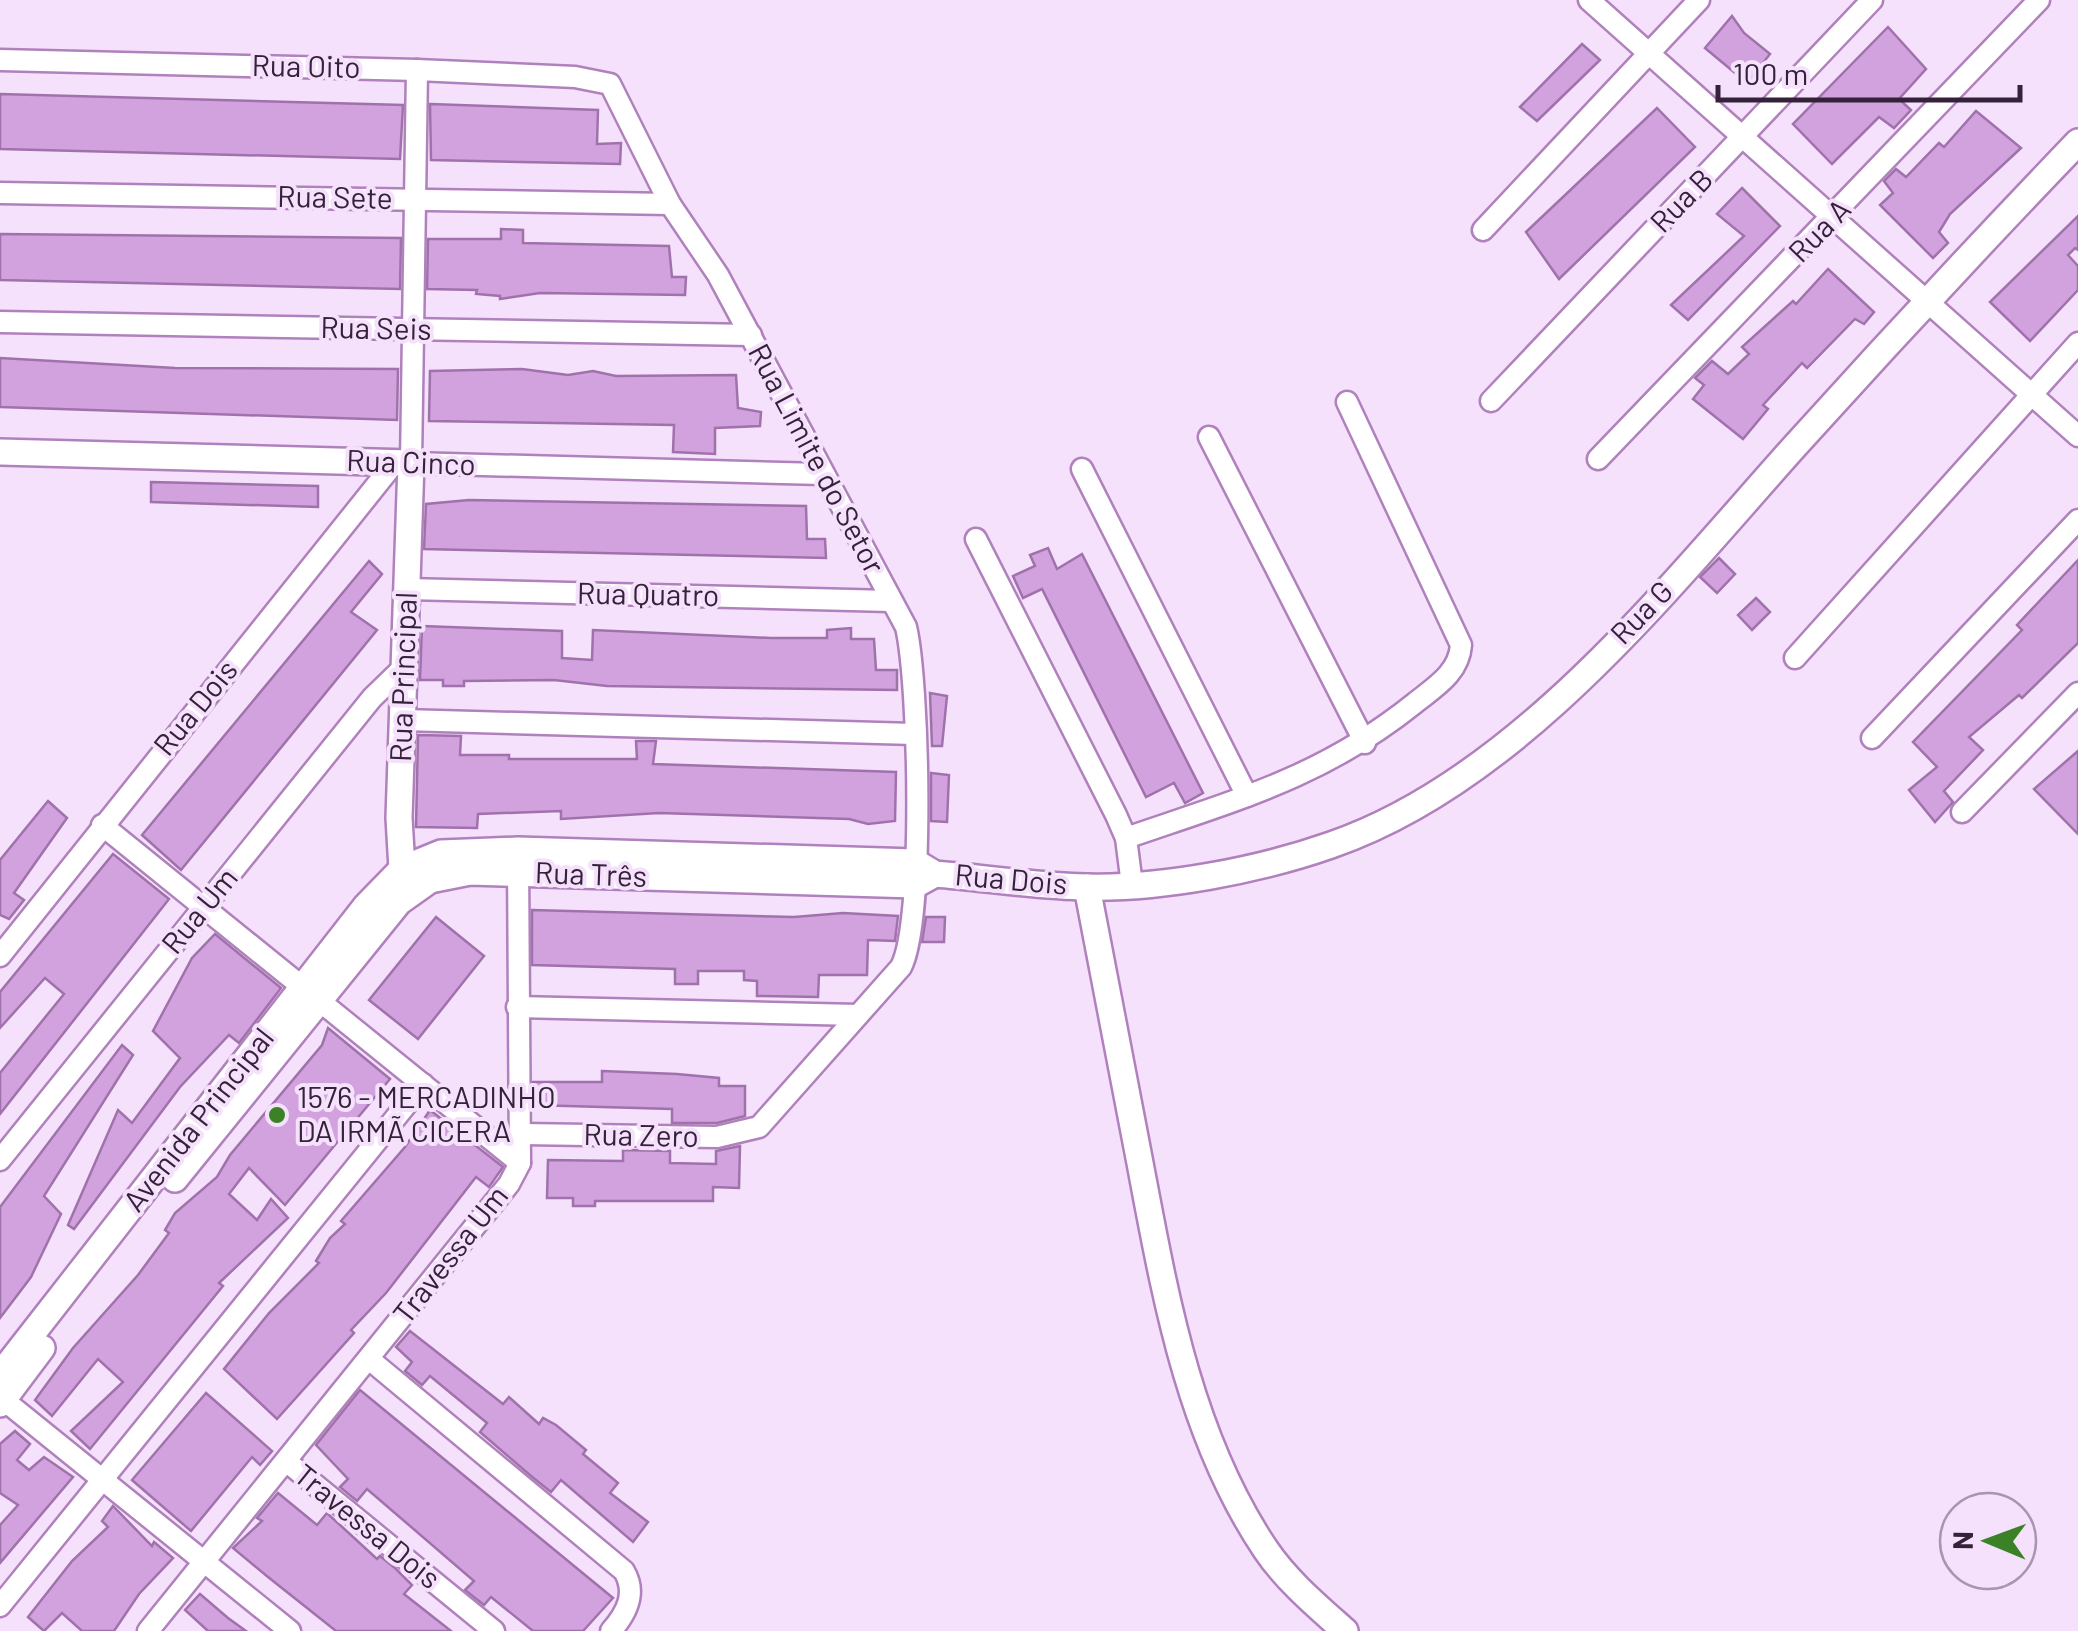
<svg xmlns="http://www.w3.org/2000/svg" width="2078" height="1631" viewBox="0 0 2078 1631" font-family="Barlow,sans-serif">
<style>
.building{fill:#d2a2de;stroke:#a072ab;stroke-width:2.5}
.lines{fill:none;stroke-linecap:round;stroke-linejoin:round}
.minor-casing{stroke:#b081bc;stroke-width:25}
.tertiary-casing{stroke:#b081bc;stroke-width:30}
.minor{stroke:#fff;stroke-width:20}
.tertiary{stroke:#fff;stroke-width:25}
.poi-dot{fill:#3b8125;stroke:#f5e1fb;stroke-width:4}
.labels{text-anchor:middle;stroke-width:8;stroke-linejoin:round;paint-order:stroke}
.street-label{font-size:30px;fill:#35223a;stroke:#f5e1fb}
.poi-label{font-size:30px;fill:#35223a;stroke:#f5e1fb;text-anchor:start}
</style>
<rect width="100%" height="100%" fill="#f5e1fb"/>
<!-- building -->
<g class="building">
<path d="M 1732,16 L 1744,33 L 1770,54 L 1747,83 L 1705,48 Z"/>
<path d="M 1888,27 L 1926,69 L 1899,99 L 1911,110 L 1894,128 L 1879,117 L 1832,164 L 1793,124 Z"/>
<path d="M 1582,44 L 1600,60 L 1537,121 L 1520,107 Z"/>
<path d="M 0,94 L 403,105 L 400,159 L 0,149 Z"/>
<path d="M 430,104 L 598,110 L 597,144 L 621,143 L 620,164 L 431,160 Z"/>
<path d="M 1657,108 L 1695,147 L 1559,279 L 1526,232 Z"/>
<path d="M 1976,111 L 2021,148 L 1950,214 L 1939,232 L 1948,243 L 1933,258 L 1880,205 L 1893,193 L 1884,181 L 1896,169 L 1906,177 L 1939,143 L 1944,147 Z"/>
<path d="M 1742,188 L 1780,226 L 1688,320 L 1671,305 L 1744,236 L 1717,214 Z"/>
<path d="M 2078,216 L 2078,250 L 2075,248 L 2068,255 L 2078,266 L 2078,290 L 2030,341 L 1990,302 Z"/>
<path d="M 501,229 L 523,230 L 523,243 L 669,246 L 672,277 L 686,277 L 685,295 L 540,293 L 500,299 L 500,296 L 476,294 L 477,290 L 427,289 L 428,239 L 501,239 Z"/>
<path d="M 0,234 L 401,238 L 400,289 L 0,280 Z"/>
<path d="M 1828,269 L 1874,312 L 1864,324 L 1855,319 L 1807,368 L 1802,363 L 1763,405 L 1768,409 L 1743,439 L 1693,399 L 1704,385 L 1695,378 L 1712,361 L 1728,374 L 1749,354 L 1742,347 L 1793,301 L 1796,304 Z"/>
<path d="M 0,358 L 175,368 L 398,369 L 397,420 L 0,407 Z"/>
<path d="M 522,369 L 568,375 L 593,371 L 616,376 L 736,375 L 738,408 L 761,412 L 760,426 L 715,428 L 715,454 L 673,452 L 674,425 L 429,421 L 430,371 Z"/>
<path d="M 151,482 L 318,486 L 318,507 L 151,502 Z"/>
<path d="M 469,500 L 806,506 L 807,539 L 825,539 L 826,558 L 424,549 L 426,504 Z"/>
<path d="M 1048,548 L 1057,569 L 1082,554 L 1203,793 L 1185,803 L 1174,783 L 1146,797 L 1042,589 L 1023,598 L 1013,576 L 1035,566 L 1030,555 Z"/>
<path d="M 1719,558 L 1735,574 L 1717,593 L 1700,577 Z"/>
<path d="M 2078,560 L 2078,643 L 2022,698 L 2019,695 L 1969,737 L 1983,750 L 1944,791 L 1953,802 L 1935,822 L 1909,790 L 1937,767 L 1913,742 L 2022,630 L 2017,625 Z"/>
<path d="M 369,561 L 382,574 L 351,612 L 377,630 L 181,870 L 142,835 Z"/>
<path d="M 1756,598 L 1770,612 L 1752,630 L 1738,615 Z"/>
<path d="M 422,626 L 562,631 L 562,658 L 592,660 L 593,630 L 771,638 L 827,638 L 827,630 L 851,628 L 851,639 L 874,639 L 876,670 L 897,670 L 897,690 L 607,686 L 554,680 L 464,681 L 464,686 L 443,686 L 443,680 L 420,680 Z"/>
<path d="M 930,693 L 947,696 L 942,746 L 932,746 Z"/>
<path d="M 418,735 L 461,736 L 460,755 L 509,755 L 509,759 L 637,759 L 636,741 L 656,741 L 653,764 L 896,772 L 895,821 L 868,824 L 849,819 L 659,813 L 561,819 L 561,811 L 478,814 L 477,828 L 416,827 Z"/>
<path d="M 2078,751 L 2078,834 L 2034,789 Z"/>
<path d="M 931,773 L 949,775 L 947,822 L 931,821 Z"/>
<path d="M 48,801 L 67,818 L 14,893 L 24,900 L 9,919 L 0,915 L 0,860 Z"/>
<path d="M 113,854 L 169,899 L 0,1114 L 0,1073 L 64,994 L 45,978 L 0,1028 L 0,992 Z"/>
<path d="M 532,910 L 794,917 L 843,913 L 898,916 L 895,941 L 868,940 L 867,975 L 819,975 L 818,997 L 757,996 L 757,981 L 744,980 L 744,971 L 698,971 L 698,984 L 675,984 L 675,969 L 532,965 Z"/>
<path d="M 436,917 L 484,956 L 418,1039 L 369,1000 Z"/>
<path d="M 926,917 L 945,917 L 944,942 L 922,942 Z"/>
<path d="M 215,934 L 281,988 L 239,1043 L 229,1035 L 180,1087 L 74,1229 L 68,1225 L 118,1110 L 132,1123 L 180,1058 L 153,1031 L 192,958 Z"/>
<path d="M 328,1028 L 390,1079 L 285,1205 L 249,1168 L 229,1194 L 257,1220 L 271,1199 L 288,1218 L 219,1283 L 223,1286 L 90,1449 L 71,1431 L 123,1382 L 98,1359 L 52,1416 L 35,1400 L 73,1348 L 138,1275 L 169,1233 L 165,1230 L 175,1213 L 217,1177 L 230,1155 L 322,1045 Z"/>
<path d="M 122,1045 L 133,1055 L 44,1196 L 61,1214 L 31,1277 L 0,1318 L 0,1207 Z"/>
<path d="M 602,1071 L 677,1074 L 719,1078 L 719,1086 L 745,1086 L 745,1116 L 717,1123 L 672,1123 L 672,1109 L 533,1105 L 533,1082 L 602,1082 Z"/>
<path d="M 430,1110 L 503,1167 L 489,1187 L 476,1177 L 386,1293 L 351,1330 L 354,1333 L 277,1419 L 224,1369 L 269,1313 L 319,1263 L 316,1261 L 330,1238 L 345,1224 L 341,1221 L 405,1147 Z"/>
<path d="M 740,1146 L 739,1188 L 713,1187 L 713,1201 L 595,1201 L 595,1206 L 573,1206 L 573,1198 L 547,1198 L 548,1160 L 623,1161 L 623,1150 L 670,1151 L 670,1163 L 716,1164 L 716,1151 Z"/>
<path d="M 410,1331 L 503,1404 L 509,1397 L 539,1424 L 543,1418 L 556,1425 L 586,1450 L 583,1454 L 618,1483 L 610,1493 L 648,1522 L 633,1542 L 561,1480 L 551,1492 L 531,1476 L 480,1432 L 487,1423 L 430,1376 L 422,1385 L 405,1371 L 412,1362 L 396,1347 Z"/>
<path d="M 360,1390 L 613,1598 L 583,1631 L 533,1631 L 491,1597 L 484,1605 L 465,1590 L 474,1581 L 367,1489 L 357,1501 L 340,1487 L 348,1479 L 316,1445 Z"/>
<path d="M 206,1393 L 272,1451 L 260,1465 L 252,1457 L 191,1531 L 132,1480 Z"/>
<path d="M 15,1431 L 30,1444 L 17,1460 L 29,1470 L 44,1457 L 73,1477 L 0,1563 L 0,1525 L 18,1505 L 0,1493 L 0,1444 Z"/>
<path d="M 278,1493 L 317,1525 L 327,1513 L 377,1559 L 380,1556 L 395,1568 L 412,1585 L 404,1594 L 451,1631 L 336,1631 L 268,1577 L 233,1548 L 262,1521 L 257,1518 Z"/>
<path d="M 113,1506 L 152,1546 L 154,1542 L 173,1558 L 139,1594 L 114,1631 L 82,1631 L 62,1613 L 44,1631 L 28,1617 L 72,1561 L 108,1527 L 102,1521 Z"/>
<path d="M 200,1594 L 228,1618 L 246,1631 L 208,1631 L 185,1610 Z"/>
</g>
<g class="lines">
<defs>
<g id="minor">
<path d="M 1589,0 L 2078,436"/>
<path d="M 0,60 L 417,70 L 575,77 L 610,84 L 670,204 L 718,275 L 906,627 C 919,682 925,921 901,967 L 759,1127 L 717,1137 L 523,1134"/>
<path d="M 417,70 L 411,463 L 822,474"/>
<path d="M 0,193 L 670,204"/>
<path d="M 1483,230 L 1699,0"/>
<path d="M 0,322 L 751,335"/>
<path d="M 1491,401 L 1872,0"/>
<path d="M 1209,437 L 1365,743"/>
<path d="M 1598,459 L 2039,0"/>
<path d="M 1082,469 L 1247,796"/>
<path d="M 976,539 L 1116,815 L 1126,838 L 1132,885"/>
<path d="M 407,589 L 890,601"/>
<path d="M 1795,658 L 2078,343"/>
<path d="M 403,720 L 914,734"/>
<path d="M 1872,738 L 2078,520"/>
<path d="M 1962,812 L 2078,693"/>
<path d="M 102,825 L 520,1163"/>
<path d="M 1126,838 C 1236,800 1323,777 1415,703 C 1435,687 1459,673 1461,645 L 1347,402"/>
<path d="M 0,956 L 395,462"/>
<path d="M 517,1007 L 858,1015"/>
<path d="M 0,1160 L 372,698 L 405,666"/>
<path d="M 369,1359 L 624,1571 C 637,1593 627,1613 611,1631"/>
<path d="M 0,1397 L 290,1631"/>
<path d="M 286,1461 L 494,1631"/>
<path d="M 0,1606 L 423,1084"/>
<path d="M 148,1631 L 509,1184 L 520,1163 L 518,859"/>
</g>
<g id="tertiary">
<path d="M 0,452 L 411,463 L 399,818 L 402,869 L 409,879"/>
<path d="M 1087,887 C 1104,979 1122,1071 1140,1163 C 1165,1295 1189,1436 1266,1550 C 1287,1581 1317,1606 1345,1631"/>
<path d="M 175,1179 L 399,902 L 430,880 L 470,872 L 915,885 L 935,874"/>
<path d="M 0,1375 L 366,906 L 402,869 L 441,853 L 518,850 L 915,862 L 935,874 C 985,878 1036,886 1086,887 C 1161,889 1260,870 1331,845 C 1517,781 1666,590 1795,446 C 1888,343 1982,242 2078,142"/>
<path d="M 0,1404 L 42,1348"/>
</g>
</defs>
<!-- minor casing -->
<use href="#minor" class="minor-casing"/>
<!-- tertiary casing -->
<use href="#tertiary" class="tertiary-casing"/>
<!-- minor -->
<use href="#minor" class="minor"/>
<!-- tertiary -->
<use href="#tertiary" class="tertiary"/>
</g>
<!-- markers -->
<circle class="poi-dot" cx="277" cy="1115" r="10"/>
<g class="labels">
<!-- street labels -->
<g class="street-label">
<text transform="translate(306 67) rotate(1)" y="10">Rua Oito</text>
<text transform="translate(335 198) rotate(1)" y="10">Rua Sete</text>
<text transform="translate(1682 201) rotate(-46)" y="10">Rua B</text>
<text transform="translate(1820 231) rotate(-46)" y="10">Rua A</text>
<text transform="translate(376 329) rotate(1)" y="10">Rua Seis</text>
<text transform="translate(816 459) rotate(62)" y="10">Rua Limite do Setor</text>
<text transform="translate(411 463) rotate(2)" y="10">Rua Cinco</text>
<text transform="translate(648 595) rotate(1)" y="10">Rua Quatro</text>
<text transform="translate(1642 613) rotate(-46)" y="10">Rua G</text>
<text transform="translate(404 677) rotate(-88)" y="10">Rua Principal</text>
<text transform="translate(196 708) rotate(-51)" y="10">Rua Dois</text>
<text transform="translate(591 875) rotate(2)" y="10">Rua Três</text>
<text transform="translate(1011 880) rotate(5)" y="10">Rua Dois</text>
<text transform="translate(200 911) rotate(-51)" y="10">Rua Um</text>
<text transform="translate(199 1120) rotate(-52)" y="10">Avenida Principal</text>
<text transform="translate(641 1136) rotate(1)" y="10">Rua Zero</text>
<text transform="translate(451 1255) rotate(-52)" y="10">Travessa Um</text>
<text transform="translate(367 1527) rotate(39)" y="10">Travessa Dois</text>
</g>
<!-- poi labels -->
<g class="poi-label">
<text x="297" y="1108">1576 - MERCADINHO<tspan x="297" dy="34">DA IRMÃ CICERA</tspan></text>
</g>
</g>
<!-- north arrow -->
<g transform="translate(1988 1541) rotate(271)"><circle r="48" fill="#f5e1fb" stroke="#a895ae" stroke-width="2.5"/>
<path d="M0-8L18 38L0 25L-18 38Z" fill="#3b8125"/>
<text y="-15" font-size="28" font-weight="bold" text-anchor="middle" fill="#35223a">N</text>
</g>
<!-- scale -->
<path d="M1718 85v15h302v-15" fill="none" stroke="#35223a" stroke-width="5"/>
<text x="1733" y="85" font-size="30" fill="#35223a" stroke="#f5e1fb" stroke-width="8" paint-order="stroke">100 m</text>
</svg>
